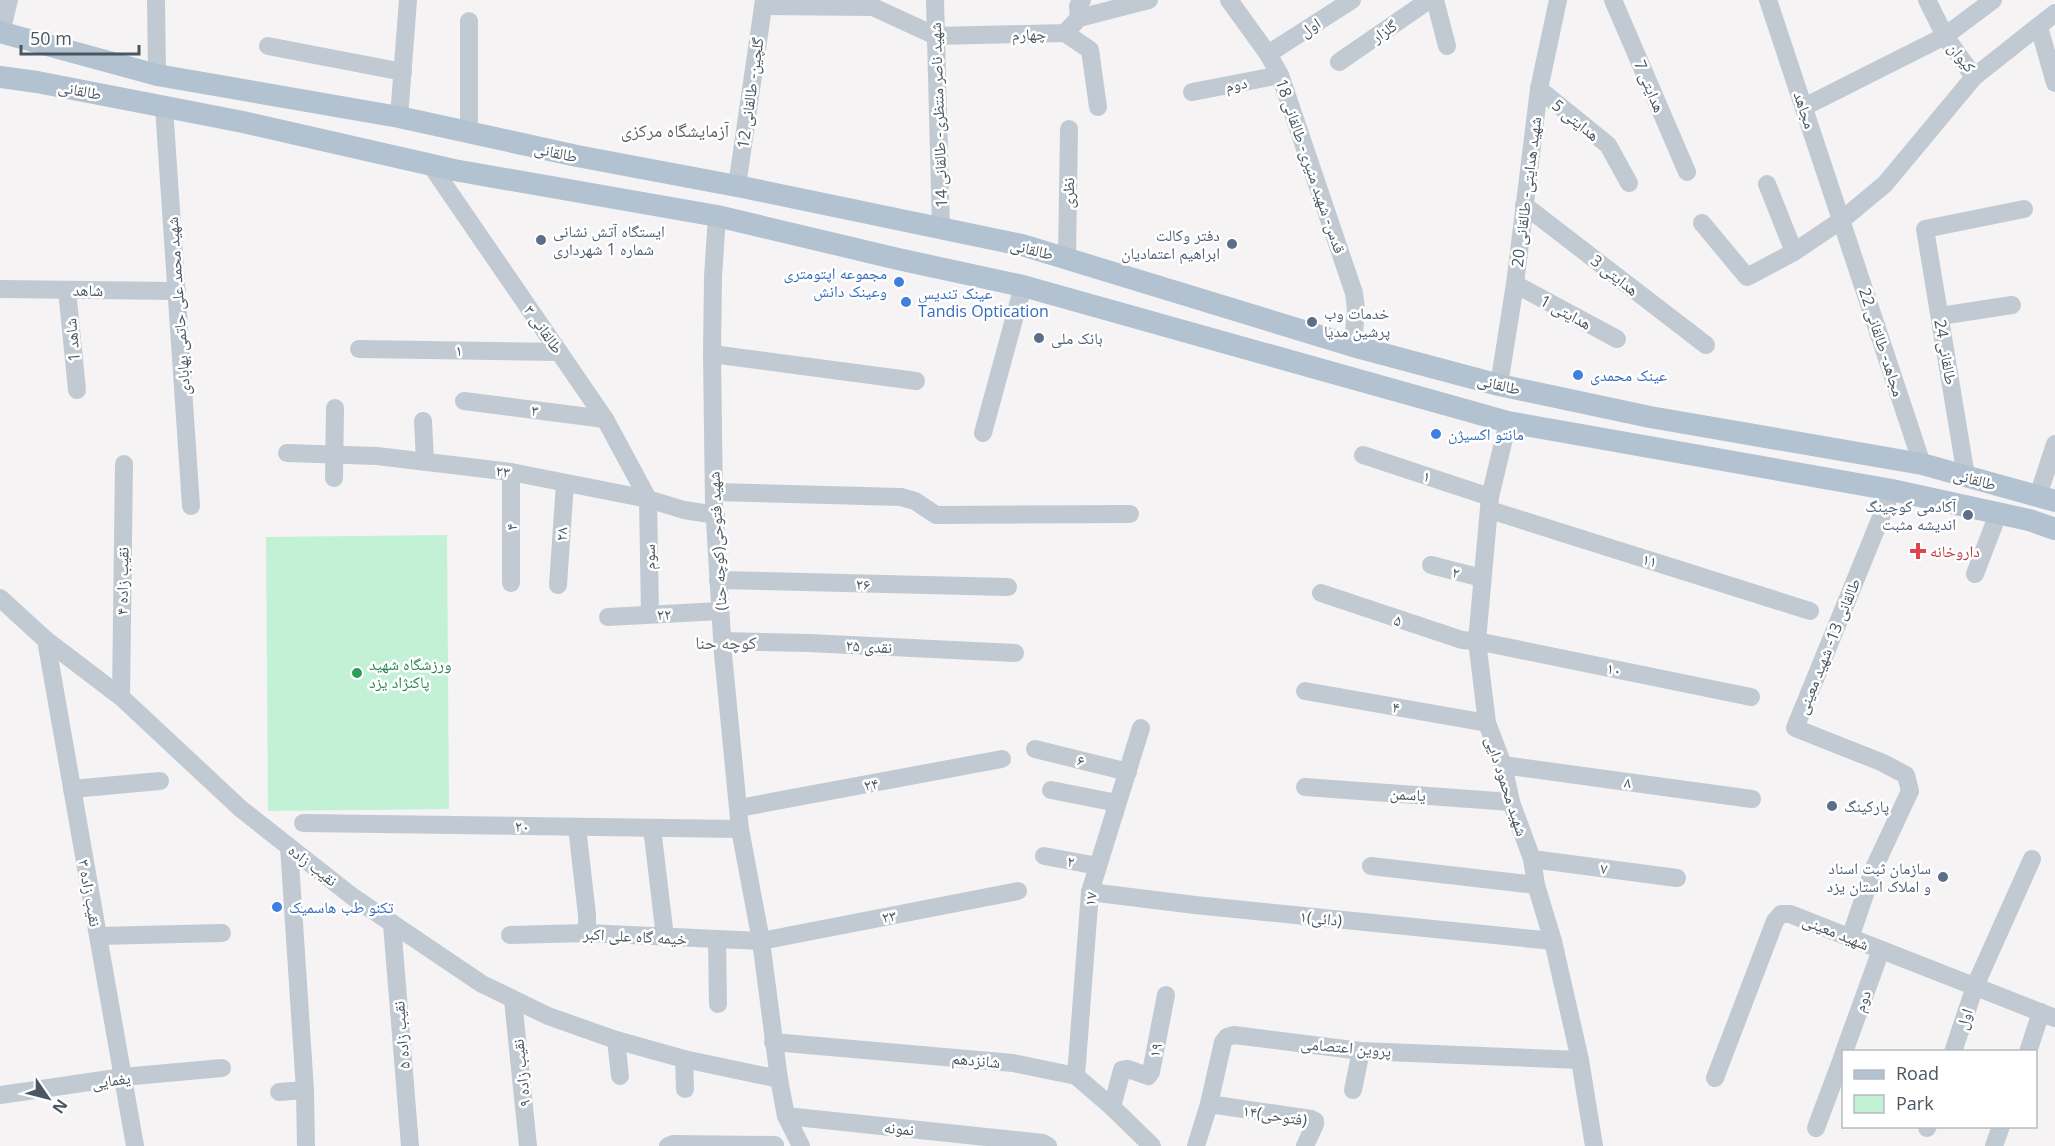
<svg xmlns="http://www.w3.org/2000/svg" width="2055" height="1146" viewBox="0 0 2055 1146" font-family="'Open Sans','Noto Naskh Arabic',sans-serif">
<style>
.green{fill:#c3f1d5}
.lines{fill:none;stroke-linecap:round;stroke-linejoin:round}
.minor{stroke:#c1cad2;stroke-width:18}
.major{stroke:#b3c2d1;stroke-width:22}
.service-dot{fill:#5c6f8a;stroke:#fff;stroke-width:2}
.shop-dot{fill:#3f7fe0;stroke:#fff;stroke-width:2}
.health-dot{fill:#e0444e;stroke:#fff;stroke-width:2}
.leisure-dot{fill:#2e9e5b;stroke:#fff;stroke-width:2}
.labels{text-anchor:middle;stroke-width:5;stroke-linejoin:round;paint-order:stroke}
.street-label{font-size:16px;fill:#4a5661;stroke:#fff}
.service-label{font-size:16px;fill:#4e5e75;stroke:#fff;text-anchor:start}
.shop-label{font-size:16px;fill:#366cbe;stroke:#fff;text-anchor:start}
.health-label{font-size:16px;fill:#be3a42;stroke:#fff;text-anchor:start}
.leisure-label{font-size:16px;fill:#27864d;stroke:#fff;text-anchor:start}
.neighbourhood-label{font-size:18px;fill:#5f6368;stroke:#fff}
</style>
<rect width="100%" height="100%" fill="#f5f3f3"/>
<!-- green -->
<path class="green" d="M 447,535 L 449,809 L 268,811 L 266,537 Z"/>
<g class="lines">
<!-- minor -->
<g class="minor">
<path d="M 156,0 L 157,75"/>
<path d="M 935,0 L 941,229"/>
<path d="M 1229,0 L 1268,54 L 1280,75 L 1354,293 L 1356,309 L 1353,346"/>
<path d="M 1435,0 L 1447,46"/>
<path d="M 1613,0 L 1687,172"/>
<path d="M 1768,0 L 1922,464"/>
<path d="M 1927,0 L 1945,36 L 1974,77"/>
<path d="M 763,6 L 873,7 L 936,36 L 1065,33 L 1079,18 L 1149,0"/>
<path d="M 1079,18 L 1078,6 L 1082,0"/>
<path d="M 2039,27 L 2055,83"/>
<path d="M 1,33 L 9,0"/>
<path d="M 1065,33 L 1090,50 L 1098,107"/>
<path d="M 268,46 L 403,72"/>
<path d="M 1268,54 L 1352,0"/>
<path d="M 1339,62 L 1429,0"/>
<path d="M 1539,89 L 1608,145 L 1629,183"/>
<path d="M 1192,92 L 1280,75"/>
<path d="M 164,107 L 191,506"/>
<path d="M 1804,107 L 1945,36 L 1993,0"/>
<path d="M 399,117 L 408,0"/>
<path d="M 469,133 L 469,21"/>
<path d="M 430,164 L 605,419 L 648,499 L 650,614"/>
<path d="M 1767,184 L 1794,252"/>
<path d="M 737,186 L 764,0"/>
<path d="M 1524,205 L 1706,345"/>
<path d="M 717,216 L 713,277 L 712,354 L 714,504 L 723,654 L 740,829 L 761,941 L 779,1079 L 786,1116 L 801,1146"/>
<path d="M 1702,223 L 1747,277 L 1794,252 L 1843,219 L 1885,184 L 1974,77 L 2055,13"/>
<path d="M 1067,258 L 1069,129"/>
<path d="M 1515,284 L 1617,339"/>
<path d="M 0,289 L 177,291"/>
<path d="M 67,290 L 77,390"/>
<path d="M 1940,316 L 2012,305"/>
<path d="M 359,349 L 559,352"/>
<path d="M 712,354 L 916,381"/>
<path d="M 1499,385 L 1515,284 L 1539,89 L 1558,0"/>
<path d="M 464,401 L 605,419"/>
<path d="M 423,421 L 425,461"/>
<path d="M 1508,422 L 1490,497 L 1477,641 L 1487,723 L 1503,765 L 1511,802 L 1532,859 L 1536,885 L 1553,941 L 1580,1060 L 1594,1146"/>
<path d="M 983,433 L 1023,286"/>
<path d="M 287,453 L 377,456 L 511,472 L 648,499 L 684,510 L 716,515"/>
<path d="M 1363,455 L 1490,497"/>
<path d="M 1966,476 L 1925,229 L 2024,209"/>
<path d="M 334,478 L 335,408"/>
<path d="M 714,492 L 901,497 L 915,501 L 936,515 L 1130,514"/>
<path d="M 2038,496 L 2055,444"/>
<path d="M 1490,510 L 1810,611"/>
<path d="M 1431,565 L 1482,578"/>
<path d="M 1975,574 L 1998,514"/>
<path d="M 718,580 L 1008,587"/>
<path d="M 511,583 L 511,472"/>
<path d="M 558,585 L 565,483"/>
<path d="M 1321,593 L 1462,640 L 1477,641 L 1751,697"/>
<path d="M 0,598 L 46,640 L 121,697 L 241,809 L 353,897 L 482,984 L 548,1016 L 616,1040 L 684,1059 L 779,1079"/>
<path d="M 608,617 L 720,611"/>
<path d="M 46,640 L 135,1146"/>
<path d="M 723,641 L 809,643 L 1015,653"/>
<path d="M 1305,691 L 1487,723"/>
<path d="M 121,697 L 124,464"/>
<path d="M 1035,749 L 1128,772"/>
<path d="M 1503,765 L 1752,799"/>
<path d="M 1305,787 L 1511,802"/>
<path d="M 72,789 L 160,781"/>
<path d="M 1051,790 L 1117,803"/>
<path d="M 739,808 L 1002,759"/>
<path d="M 303,823 L 740,829"/>
<path d="M 577,827 L 587,915 L 587,933"/>
<path d="M 652,828 L 665,937"/>
<path d="M 289,847 L 305,1090 L 306,1146"/>
<path d="M 1044,856 L 1098,866"/>
<path d="M 1532,859 L 1677,878"/>
<path d="M 1371,866 L 1536,885"/>
<path d="M 1090,892 L 1195,905 L 1553,941"/>
<path d="M 392,924 L 410,1146"/>
<path d="M 510,935 L 587,933 L 761,941 L 1018,891"/>
<path d="M 98,936 L 222,933"/>
<path d="M 1850,938 L 1874,868 L 1910,791 L 1906,775 L 1881,762 L 1795,728 L 1892,490"/>
<path d="M 717,939 L 718,1004"/>
<path d="M 513,1000 L 528,1146"/>
<path d="M 616,1040 L 620,1076"/>
<path d="M 773,1042 L 1013,1063 L 1076,1076 L 1112,1107 L 1152,1146"/>
<path d="M 1844,1052 L 1881,950"/>
<path d="M 1953,1052 L 1975,986 L 2032,859"/>
<path d="M 2028,1052 L 2041,1012"/>
<path d="M 684,1059 L 685,1089"/>
<path d="M 1076,1076 L 1090,892 L 1141,728"/>
<path d="M 1715,1078 L 1775,921 L 1781,914 L 1790,914 L 2055,1018"/>
<path d="M 1353,1090 L 1361,1051"/>
<path d="M 279,1092 L 305,1090"/>
<path d="M 0,1095 L 123,1077 L 222,1068"/>
<path d="M 1209,1104 L 1311,1119 L 1315,1121 L 1315,1124 L 1305,1146"/>
<path d="M 1112,1107 L 1122,1070 L 1128,1069 L 1148,1076 L 1151,1072 L 1166,995"/>
<path d="M 786,1116 L 1043,1143 L 1048,1146"/>
<path d="M 1816,1128 L 1844,1053"/>
<path d="M 1927,1128 L 1928,1126"/>
<path d="M 668,1146 L 673,1144 L 775,1145"/>
<path d="M 1196,1146 L 1209,1104 L 1223,1042 L 1227,1037 L 1234,1035 L 1361,1051 L 1580,1060"/>
<path d="M 1994,1146 L 2001,1126"/>
</g>
<!-- major -->
<g class="major">
<path d="M 0,32 L 157,75 L 399,117 L 577,156 L 742,187 L 1022,245 L 1353,346 L 1499,385 L 1650,417 L 1922,464 L 2055,501"/>
<path d="M 0,77 L 37,82 L 243,122 L 454,170 L 717,216 L 898,259 L 1023,286 L 1508,422 L 1892,490 L 2029,520 L 2055,529"/>
</g>
</g>
<!-- markers -->
<g class="service-dot">
<circle cx="541" cy="240" r="6"/>
<circle cx="1232" cy="244" r="6"/>
<circle cx="1312" cy="322" r="6"/>
<circle cx="1039" cy="338" r="6"/>
<circle cx="1968" cy="515" r="6"/>
<circle cx="1832" cy="806" r="6"/>
<circle cx="1943" cy="877" r="6"/>
</g>
<g class="shop-dot">
<circle cx="899" cy="282" r="6"/>
<circle cx="906" cy="302" r="6"/>
<circle cx="1578" cy="375" r="6"/>
<circle cx="1436" cy="434" r="6"/>
<circle cx="277" cy="907" r="6"/>
</g>
<path class="health-dot" d="M1915 542h6v6h6v6h-6v6h-6v-6h-6v-6h6z"/>
<circle class="leisure-dot" cx="357" cy="673" r="6"/>
<g class="labels">
<!-- street labels -->
<g class="street-label">
<text transform="translate(1310 27) rotate(-33)" y="6">اول</text>
<text transform="translate(1384 31) rotate(-34)" y="6">گلزار</text>
<text transform="translate(1029 34) rotate(-2)" y="6">چهارم</text>
<text transform="translate(1962 57) rotate(51)" y="6">کیوان</text>
<text transform="translate(1236 84) rotate(-11)" y="6">دوم</text>
<text transform="translate(1650 86) rotate(67)" y="6">هدایتی 7</text>
<text transform="translate(80 90) rotate(11)" y="6">طالقانی</text>
<text transform="translate(750 93) rotate(-82)" y="6">گلچین- طالقانی 12</text>
<text transform="translate(1805 110) rotate(71)" y="6">مجاهد</text>
<text transform="translate(938 115) rotate(-92)" y="6">شهید ناصر منتظری- طالقانی 14</text>
<text transform="translate(1576 120) rotate(39)" y="6">هدایتی 5</text>
<text transform="translate(556 152) rotate(12)" y="6">طالقانی</text>
<text transform="translate(1311 166) rotate(71)" y="6">قدس- شهید منیری- طالقانی 18</text>
<text transform="translate(1526 192) rotate(-83)" y="6">شهید هدایتی- طالقانی 20</text>
<text transform="translate(1068 193) rotate(-89)" y="6">نظری</text>
<text transform="translate(1032 249) rotate(14)" y="6">طالقانی</text>
<text transform="translate(1615 275) rotate(38)" y="6">هدایتی 3</text>
<text transform="translate(88 290) rotate(1)" y="6">شاهد</text>
<text transform="translate(178 306) rotate(-94)" y="6">شهید محمد علی حاتمی بهابادی</text>
<text transform="translate(1566 312) rotate(28)" y="6">هدایتی 1</text>
<text transform="translate(544 329) rotate(55)" y="6">طالقانی ۳</text>
<text transform="translate(72 340) rotate(-95)" y="6">شاهد 1</text>
<text transform="translate(1882 342) rotate(72)" y="6">مجاهد- طالقانی 22</text>
<text transform="translate(459 350) rotate(1)" y="6">۱</text>
<text transform="translate(1946 352) rotate(80)" y="6">طالقانی 24</text>
<text transform="translate(1499 384) rotate(14)" y="6">طالقانی</text>
<text transform="translate(535 410) rotate(7)" y="6">۳</text>
<text transform="translate(503 471) rotate(8)" y="6">۲۳</text>
<text transform="translate(1427 476) rotate(18)" y="6">۱</text>
<text transform="translate(1975 479) rotate(15)" y="6">طالقانی</text>
<text transform="translate(511 527) rotate(-90)" y="6">۴</text>
<text transform="translate(561 534) rotate(-86)" y="6">۲۸</text>
<text transform="translate(717 541) rotate(-93)" y="6">(کوچه حنا)شهید فتوحی</text>
<text transform="translate(649 557) rotate(-91)" y="6">سوم</text>
<text transform="translate(1650 560) rotate(17)" y="6">۱۱</text>
<text transform="translate(1456 572) rotate(14)" y="6">۲</text>
<text transform="translate(122 581) rotate(-89)" y="6">نقیب زاده ۴</text>
<text transform="translate(863 584) rotate(1)" y="6">۲۶</text>
<text transform="translate(664 614) rotate(-2)" y="6">۲۲</text>
<text transform="translate(1398 620) rotate(19)" y="6">۵</text>
<text transform="translate(869 646) rotate(3)" y="6">۲۵ نقدی</text>
<text transform="translate(1828 646) rotate(-68)" y="6">طالقانی 13- شهید معینی</text>
<text transform="translate(1614 669) rotate(12)" y="6">۱۰</text>
<text transform="translate(1396 707) rotate(10)" y="6">۴</text>
<text transform="translate(1081 760) rotate(14)" y="6">۶</text>
<text transform="translate(1628 782) rotate(8)" y="6">۸</text>
<text transform="translate(871 784) rotate(-11)" y="6">۲۴</text>
<text transform="translate(1507 786) rotate(72)" y="6">شهید محمود دایی</text>
<text transform="translate(1408 794) rotate(4)" y="6">یاسمن</text>
<text transform="translate(522 826) rotate(1)" y="6">۲۰</text>
<text transform="translate(1071 861) rotate(11)" y="6">۲</text>
<text transform="translate(313 865) rotate(38)" y="6">نقیب زاده</text>
<text transform="translate(1604 868) rotate(7)" y="6">۷</text>
<text transform="translate(90 893) rotate(80)" y="6">نقیب زاده ۳</text>
<text transform="translate(1090 899) rotate(-82)" y="6">۱۷</text>
<text transform="translate(889 916) rotate(-11)" y="6">۲۳</text>
<text transform="translate(1321 918) rotate(6)" y="6">۱(دائی)</text>
<text transform="translate(1836 932) rotate(22)" y="6">شهید معینی</text>
<text transform="translate(635 936) rotate(3)" y="6">خیمه گاه علی اکبر</text>
<text transform="translate(1862 1001) rotate(-70)" y="6">دوم</text>
<text transform="translate(1964 1019) rotate(-72)" y="6">اول</text>
<text transform="translate(401 1035) rotate(-95)" y="6">نقیب زاده ۵</text>
<text transform="translate(1346 1047) rotate(5)" y="6">پروین اعتصامی</text>
<text transform="translate(1155 1050) rotate(-79)" y="6">۱۹</text>
<text transform="translate(976 1060) rotate(5)" y="6">شانزدهم</text>
<text transform="translate(521 1073) rotate(-96)" y="6">نقیب زاده ۹</text>
<text transform="translate(111 1080) rotate(-8)" y="6">یغمایی</text>
<text transform="translate(1275 1115) rotate(9)" y="6">۱۴(فتوحی)</text>
<text transform="translate(899 1128) rotate(6)" y="6">نمونه</text>
</g>
<!-- service labels -->
<g class="service-label">
<text x="553" y="237">ایستگاه آتش نشانی<tspan x="553" dy="18">شماره 1 شهرداری</tspan></text>
<text x="1220" y="241" text-anchor="end">دفتر وکالت<tspan x="1220" dy="18">ابراهیم اعتمادیان</tspan></text>
<text x="1324" y="319">خدمات وب<tspan x="1324" dy="18">پرشین مدیا</tspan></text>
<text x="1051" y="344">بانک ملی</text>
<text x="1956" y="512" text-anchor="end">آکادمی کوچینگ<tspan x="1956" dy="18">اندیشه مثبت</tspan></text>
<text x="1844" y="812">پارکینگ</text>
<text x="1931" y="874" text-anchor="end">سازمان ثبت اسناد<tspan x="1931" dy="18">و املاک استان یزد</tspan></text>
</g>
<!-- shop labels -->
<g class="shop-label">
<text x="887" y="279" text-anchor="end">مجموعه اپتومتری<tspan x="887" dy="18">وعینک دانش</tspan></text>
<text x="918" y="299">عینک تندیس<tspan x="918" dy="18">Tandis Optication</tspan></text>
<text x="1590" y="381">عینک محمدی</text>
<text x="1448" y="440">مانتو اكسيژن</text>
<text x="289" y="913">تکنو طب هاسمیک</text>
</g>
<!-- health labels -->
<g class="health-label">
<text x="1930" y="557">داروخانه</text>
</g>
<!-- leisure labels -->
<g class="leisure-label">
<text x="369" y="670">ورزشگاه شهید<tspan x="369" dy="18">پاکنژاد یزد</tspan></text>
</g>
<!-- neighbourhood labels -->
<g class="neighbourhood-label">
<text x="675" y="137">آزمایشگاه مرکزی</text>
<text x="726" y="649">کوچه حنا</text>
</g>
</g>
<!-- legend -->
<rect x="1842" y="1050" width="195" height="78" fill="#ffffff" stroke="#b7bbc0" stroke-width="1.5"/>
<rect x="1854" y="1070" width="30" height="9" fill="#b3c2d1" stroke="#b7bbc0" stroke-width="1.5"/>
<text x="1896" y="1080" font-size="18" fill="#4a5661">Road</text>
<rect x="1854" y="1095" width="30" height="18" fill="#c3f1d5" stroke="#b7bbc0" stroke-width="1.5"/>
<text x="1896" y="1110" font-size="18" fill="#4a5661">Park</text>
<!-- north arrow -->
<g transform="translate(48 1098) rotate(125)" stroke="#ffffff" stroke-width="4.5" paint-order="stroke">
<path d="M0-4.5L10 22L0 15L-10 22Z" fill="#4a5661"/>
<text y="-9" font-size="16" font-weight="bold" text-anchor="middle" fill="#4a5661">N</text>
</g>
<!-- scale -->
<path d="M21 45v9h118v-9" fill="none" stroke="#4a5661" stroke-width="3"/>
<text x="30" y="45" font-size="18" fill="#4a5661" stroke="#ffffff" stroke-width="4.5" paint-order="stroke">50 m</text>
</svg>
